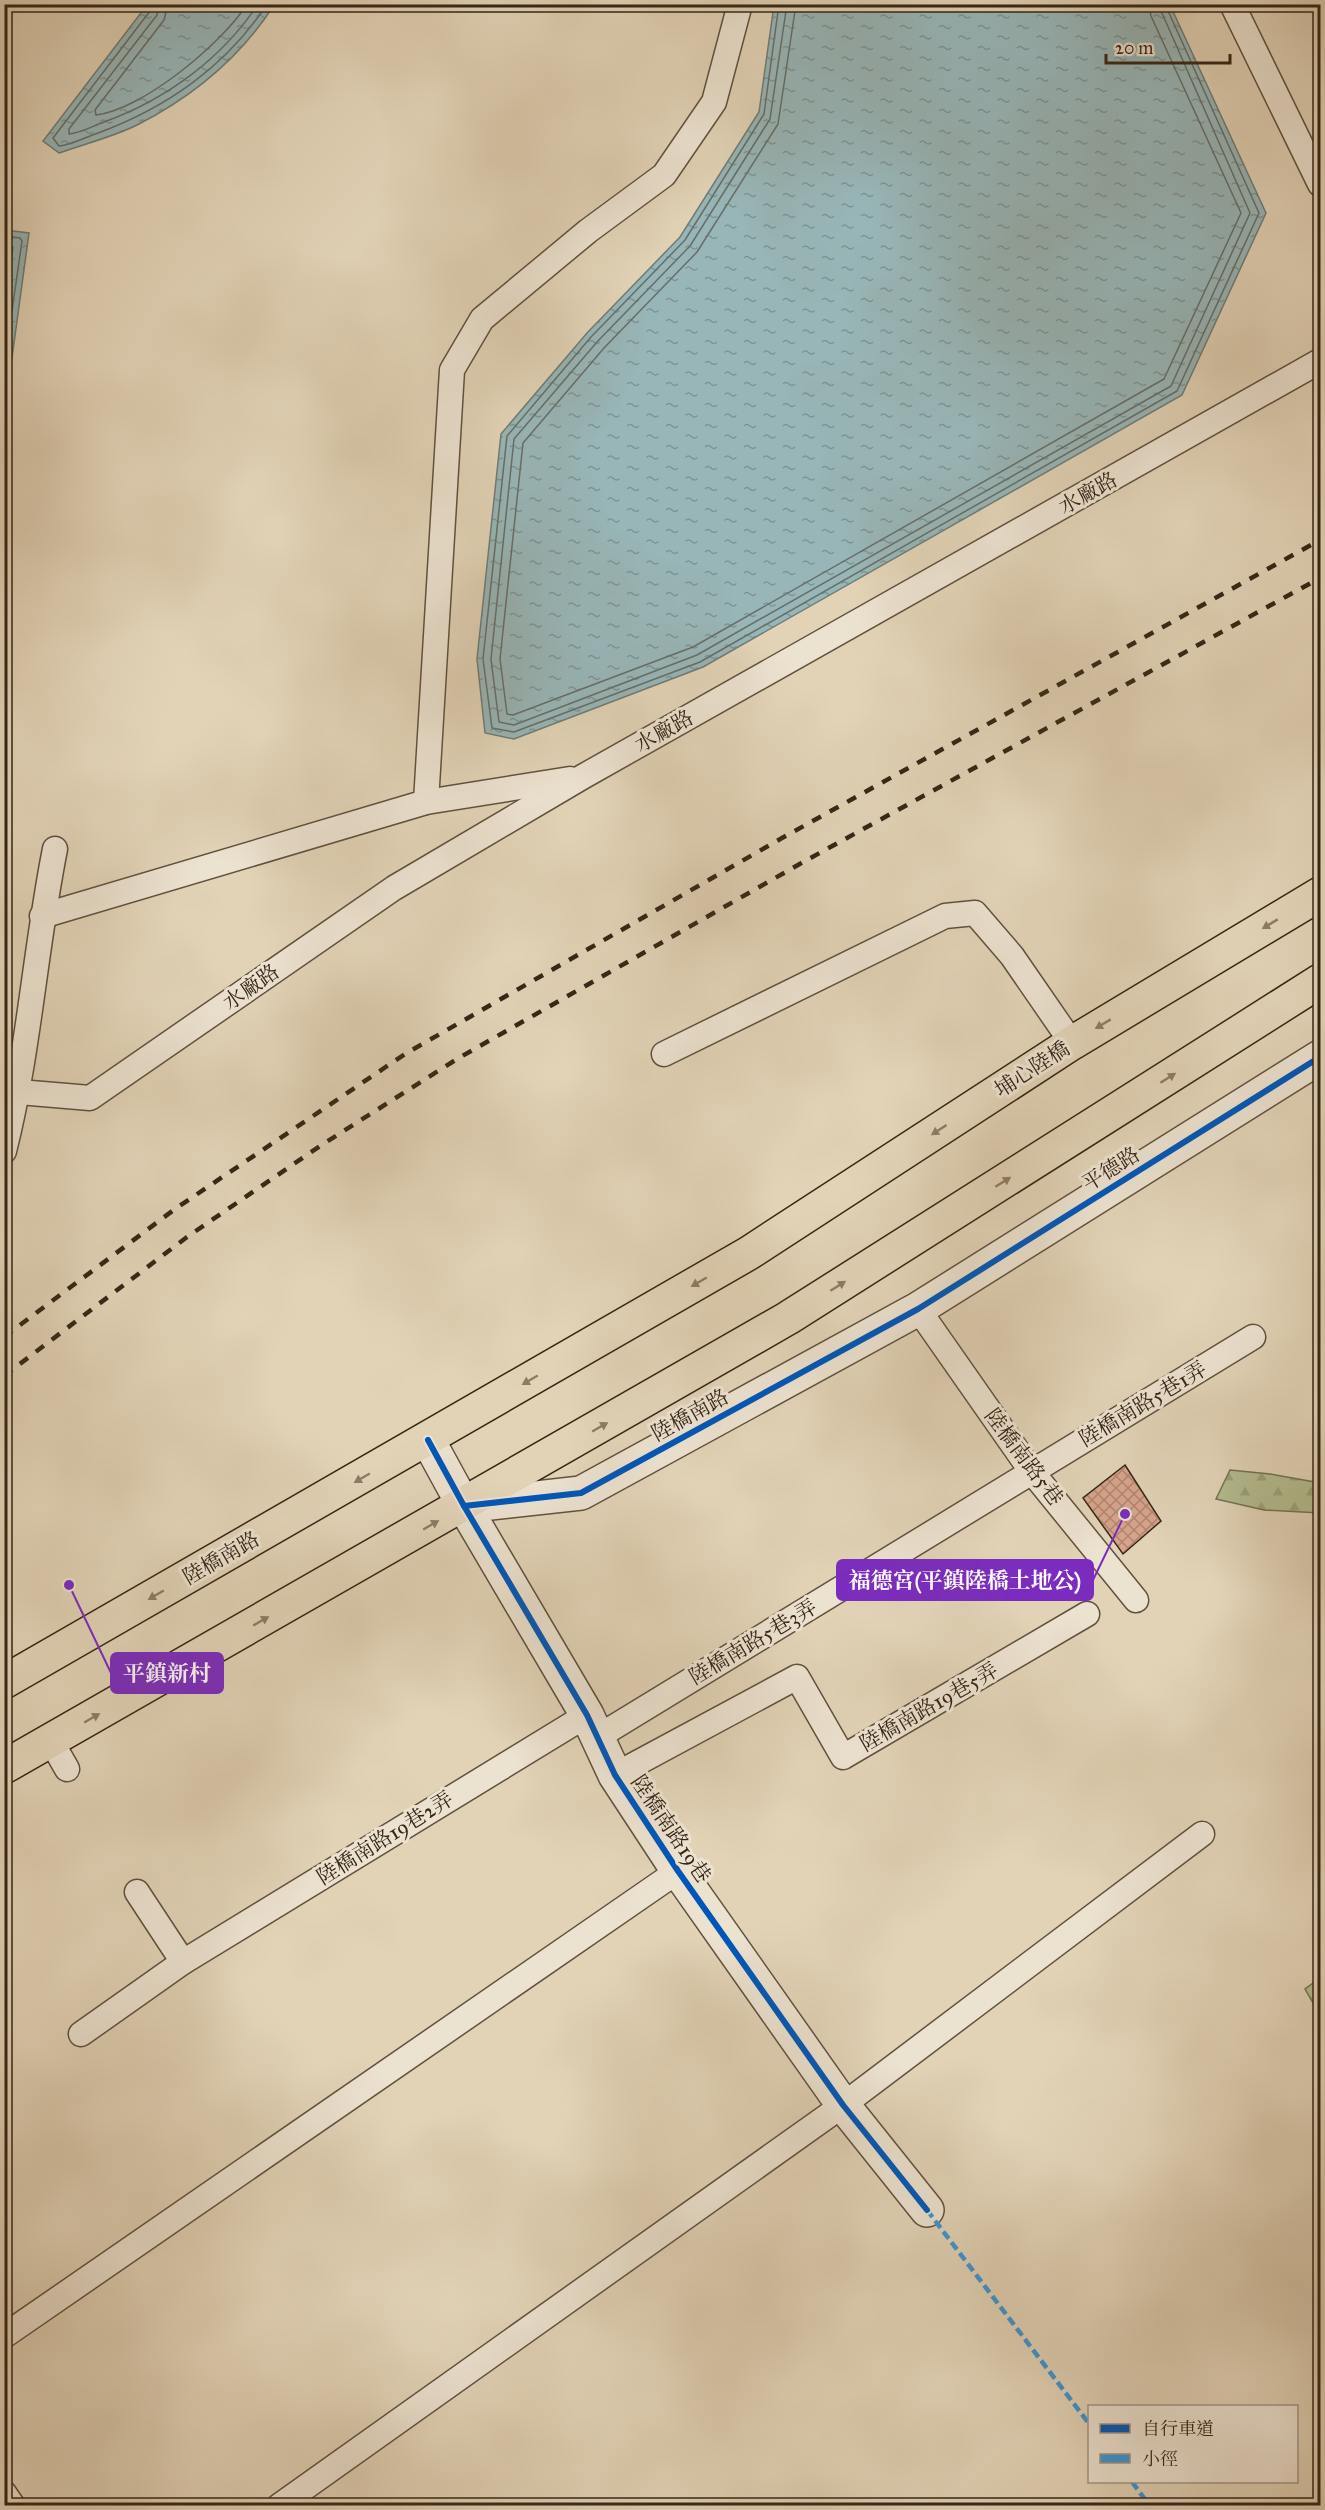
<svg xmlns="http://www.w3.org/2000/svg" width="1325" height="2510" viewBox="0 0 1325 2510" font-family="'IM FELL Great Primer','Noto Serif TC',serif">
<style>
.forest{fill:url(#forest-firs);stroke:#747152;stroke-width:1.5}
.water{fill:url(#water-ripples);stroke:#707c77;stroke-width:1.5}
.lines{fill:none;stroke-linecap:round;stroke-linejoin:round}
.shore{stroke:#666e67;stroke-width:1.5}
.building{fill:url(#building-cross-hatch);stroke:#352616;stroke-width:1.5}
.service-casing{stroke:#60513e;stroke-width:27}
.minor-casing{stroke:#60513e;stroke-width:36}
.primary-casing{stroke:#352616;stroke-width:36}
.service{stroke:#ece2d0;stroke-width:24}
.minor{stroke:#ece2d0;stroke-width:33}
.primary{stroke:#e2d3b7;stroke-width:33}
.rail{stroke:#352616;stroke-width:4.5;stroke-dasharray:10 10;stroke-linecap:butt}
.quiet{stroke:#3e95d4;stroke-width:4.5;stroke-dasharray:9 4.5;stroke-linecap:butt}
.cycleway-casing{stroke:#ece2d0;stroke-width:10}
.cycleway{stroke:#0057b8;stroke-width:6}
.oneway{fill:#8c7c66}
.labels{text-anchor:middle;stroke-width:6;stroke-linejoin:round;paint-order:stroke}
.street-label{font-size:21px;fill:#352616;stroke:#ece2d0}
.leader{fill:none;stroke:#7b2cbf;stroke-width:2}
.callout-dot{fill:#7b2cbf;stroke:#ece2d0;stroke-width:2}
.callout{fill:#7b2cbf;stroke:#7b2cbf;stroke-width:2}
.callout-label{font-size:22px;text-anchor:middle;font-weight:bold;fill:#fff}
</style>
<defs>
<pattern id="forest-firs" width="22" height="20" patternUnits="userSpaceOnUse" patternTransform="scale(1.5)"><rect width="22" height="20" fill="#b3bc8e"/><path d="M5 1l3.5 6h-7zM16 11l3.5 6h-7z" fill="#9ba17a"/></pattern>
<pattern id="water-ripples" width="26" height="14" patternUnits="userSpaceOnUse" patternTransform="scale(1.5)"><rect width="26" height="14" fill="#98b6b8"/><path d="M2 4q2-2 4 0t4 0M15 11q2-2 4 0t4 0" fill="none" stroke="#7d9495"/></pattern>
<pattern id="building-cross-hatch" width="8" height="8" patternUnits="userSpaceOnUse" patternTransform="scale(1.5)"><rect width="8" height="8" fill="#d7a48b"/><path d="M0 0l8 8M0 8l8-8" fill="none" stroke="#af8571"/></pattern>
</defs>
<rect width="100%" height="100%" fill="#e2d3b7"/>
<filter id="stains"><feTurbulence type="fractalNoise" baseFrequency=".00333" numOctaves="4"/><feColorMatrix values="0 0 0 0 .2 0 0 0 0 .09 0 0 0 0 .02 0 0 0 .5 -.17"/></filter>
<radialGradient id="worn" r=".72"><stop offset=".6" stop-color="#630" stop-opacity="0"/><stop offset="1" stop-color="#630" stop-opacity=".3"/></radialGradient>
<!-- forest -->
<g class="forest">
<path d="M 1230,1470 L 1270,1474 L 1320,1483 L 1320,1513 L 1264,1510 L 1216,1499 Z"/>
<path d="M 1320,1978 L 1320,2015 L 1305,1989 Z"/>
</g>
<!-- water -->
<g class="water">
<path d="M 147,5 L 274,5 C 240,58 194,96 137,125 C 113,137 84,144 59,153 L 43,141 Z"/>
<path d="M 774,5 L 1170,5 L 1266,213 L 1182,395 L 703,667 L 514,739 L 485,733 L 477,659 L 501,434 L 587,333 L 680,237 L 759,112 Z"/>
<path d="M 5,230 L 29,233 L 5,409 L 4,230 Z"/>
</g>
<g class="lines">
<!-- shore -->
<g class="shore">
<path d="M 152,4 L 150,11 L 53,138 L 59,146 C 71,145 86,137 98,133 C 166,108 227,66 267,4"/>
<path d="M 159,4 L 157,15 L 69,129 L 69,134 C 80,133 93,126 104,122 C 165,100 222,59 258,4"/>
<path d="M 168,4 L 164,20 L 95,110 L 96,115 C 142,110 223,43 247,4"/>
<path d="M 779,4 L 764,114 L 685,240 L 591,337 L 507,436 L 483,659 L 492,728 L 514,732 L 700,662 L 1177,391 L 1259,213 L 1165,4"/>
<path d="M 787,4 L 770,119 L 690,246 L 597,342 L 514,439 L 491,659 L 499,722 L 514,725 L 697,655 L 1171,386 L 1250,213 L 1158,4"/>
<path d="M 796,4 L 778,124 L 697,252 L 604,348 L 523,443 L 500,659 L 507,714 L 513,715 L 693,647 L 1164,379 L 1241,213 L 1151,16 L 1149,4"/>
<path d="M 4,236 L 20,238 L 22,241 L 4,366"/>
<path d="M 4,243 L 13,247 L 4,311"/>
</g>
</g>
<!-- building -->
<path class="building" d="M 1125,1465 L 1161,1521 L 1123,1554 L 1083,1498 Z"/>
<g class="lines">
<defs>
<g id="service">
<path d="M 1232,4 L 1320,184"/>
<path d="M 426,802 L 452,370 L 482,319 L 588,231 L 664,175 L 714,102 L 740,4"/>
<path d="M 42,916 L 426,802 L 570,779"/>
<path d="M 664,1054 L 945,916 L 975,913 L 1012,956 L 1072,1043"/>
<path d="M 19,1092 L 90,1098 L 394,888 L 584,776 L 1320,361"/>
<path d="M 4,1151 C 29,1052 35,949 55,849"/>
<path d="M 918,1309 L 1032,1472 L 1136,1600"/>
<path d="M 596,1738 L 1253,1337"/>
<path d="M 51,1741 L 67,1769"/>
<path d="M 615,1775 L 797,1677 L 843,1757 L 1087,1614"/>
<path d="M 137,1892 L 183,1962"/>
<path d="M 81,2034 L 183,1962 L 587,1715"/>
<path d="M 4,2336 L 678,1871"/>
<path d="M 4,2493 L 13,2506"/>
<path d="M 279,2506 L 843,2105 L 1202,1834"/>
</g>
<g id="minor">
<path d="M 428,1440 L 464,1506 L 587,1715 L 615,1775 L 678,1871 L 843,2105 L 927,2210"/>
<path d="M 464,1506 L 581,1493 L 918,1309 L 1320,1057"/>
</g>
<g id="primary">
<path d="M 4,1682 L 749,1253 L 1072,1043 L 1320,894"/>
<path d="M 4,1767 L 788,1318 L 1320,981"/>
</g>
</defs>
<!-- service casing -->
<use href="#service" class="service-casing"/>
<!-- minor casing -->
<use href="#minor" class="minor-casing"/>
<!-- primary casing -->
<use href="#primary" class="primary-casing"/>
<!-- service -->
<use href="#service" class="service"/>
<!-- minor -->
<use href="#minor" class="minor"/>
<!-- primary -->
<use href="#primary" class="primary"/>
<!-- rail -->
<g class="rail">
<path d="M 4,1337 L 175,1209 L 405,1054 L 782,838 L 1320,540"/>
<path d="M 4,1376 L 187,1237 L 320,1146 L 457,1059 L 805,861 L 1320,578"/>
</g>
<!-- quiet -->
<g class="quiet">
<path d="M 927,2210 L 1090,2425"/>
<path d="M 1132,2482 L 1150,2506"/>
</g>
<defs>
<g id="cycleway">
<path d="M 428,1440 L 464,1506 L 587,1715 L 615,1775 L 678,1871 L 843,2105 L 927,2210"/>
<path d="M 464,1506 L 581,1493 L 918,1309 L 1320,1057"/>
</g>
</defs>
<!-- cycleway casing -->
<use href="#cycleway" class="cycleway-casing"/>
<!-- cycleway -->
<use href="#cycleway" class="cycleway"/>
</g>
<!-- one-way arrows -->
<defs><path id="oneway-solid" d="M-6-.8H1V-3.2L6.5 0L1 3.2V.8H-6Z" transform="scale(1.5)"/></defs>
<g class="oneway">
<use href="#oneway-solid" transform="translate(1270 924) rotate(149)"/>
<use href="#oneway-solid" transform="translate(1103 1024) rotate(149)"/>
<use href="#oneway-solid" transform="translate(1168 1078) rotate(-32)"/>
<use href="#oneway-solid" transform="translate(939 1130) rotate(147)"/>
<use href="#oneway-solid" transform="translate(1003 1182) rotate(-32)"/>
<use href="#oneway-solid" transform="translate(699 1282) rotate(150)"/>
<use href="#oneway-solid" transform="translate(838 1286) rotate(-32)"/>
<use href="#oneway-solid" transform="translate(530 1380) rotate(150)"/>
<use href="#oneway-solid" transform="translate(600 1427) rotate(-30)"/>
<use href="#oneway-solid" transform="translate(362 1478) rotate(150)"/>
<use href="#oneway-solid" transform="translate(431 1525) rotate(-30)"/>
<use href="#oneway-solid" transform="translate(156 1595) rotate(150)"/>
<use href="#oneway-solid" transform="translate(261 1621) rotate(-30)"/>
<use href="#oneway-solid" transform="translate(92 1718) rotate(-30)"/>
</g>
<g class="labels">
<!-- street labels -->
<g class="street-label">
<text transform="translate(1088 493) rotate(-29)" y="7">水廠路</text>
<text transform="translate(664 731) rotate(-29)" y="7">水廠路</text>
<text transform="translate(251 987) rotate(-35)" y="7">水廠路</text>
<text transform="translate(1032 1069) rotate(-33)" y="7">埔心陸橋</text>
<text transform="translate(1111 1169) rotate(-32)" y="7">平德路</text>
<text transform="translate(1143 1404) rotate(-31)" y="7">陸橋南路5巷1弄</text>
<text transform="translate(690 1415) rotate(-29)" y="7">陸橋南路</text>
<text transform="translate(1024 1457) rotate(53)" y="7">陸橋南路5巷</text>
<text transform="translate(221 1558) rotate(-30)" y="7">陸橋南路</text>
<text transform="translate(753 1642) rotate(-31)" y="7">陸橋南路5巷3弄</text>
<text transform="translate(929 1707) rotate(-30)" y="7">陸橋南路19巷5弄</text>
<text transform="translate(671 1829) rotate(56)" y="7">陸橋南路19巷</text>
<text transform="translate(385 1838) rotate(-32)" y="7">陸橋南路19巷2弄</text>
</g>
</g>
<!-- callouts -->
<path class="leader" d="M1125 1514L1093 1580M69 1585L111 1673"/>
<g class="callout-dot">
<circle cx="1125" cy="1514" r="6"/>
<circle cx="69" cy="1585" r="6"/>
</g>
<g class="callout">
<rect x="837" y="1560" width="256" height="40" rx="6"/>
<rect x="111" y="1653" width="112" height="40" rx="6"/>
</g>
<g class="callout-label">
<text x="965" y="1588">福德宮(平鎮陸橋土地公)</text>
<text x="167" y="1681">平鎮新村</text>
</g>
<!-- margin -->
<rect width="1325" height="2510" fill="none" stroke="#e2d3b7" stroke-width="24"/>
<rect x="6" y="6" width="1313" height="2498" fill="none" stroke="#352616" stroke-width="3"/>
<rect x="12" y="12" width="1301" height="2486" fill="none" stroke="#352616" stroke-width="1.5"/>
<!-- legend -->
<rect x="1088" y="2405" width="210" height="78" fill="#ece2d0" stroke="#a39786" stroke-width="1.5"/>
<rect x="1100" y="2424" width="30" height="9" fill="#0057b8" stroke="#a39786" stroke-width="1.5"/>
<text x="1142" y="2435" font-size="18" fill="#352616">自行車道</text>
<rect x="1100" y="2454" width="30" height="9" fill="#3e95d4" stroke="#a39786" stroke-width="1.5"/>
<text x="1142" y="2465" font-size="18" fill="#352616">小徑</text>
<!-- scale -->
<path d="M1106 54v9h124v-9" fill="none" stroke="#352616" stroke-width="3"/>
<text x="1115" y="54" font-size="18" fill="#352616" stroke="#ece2d0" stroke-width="4.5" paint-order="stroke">20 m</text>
<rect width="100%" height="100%" filter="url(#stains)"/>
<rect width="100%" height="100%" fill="url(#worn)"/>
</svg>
